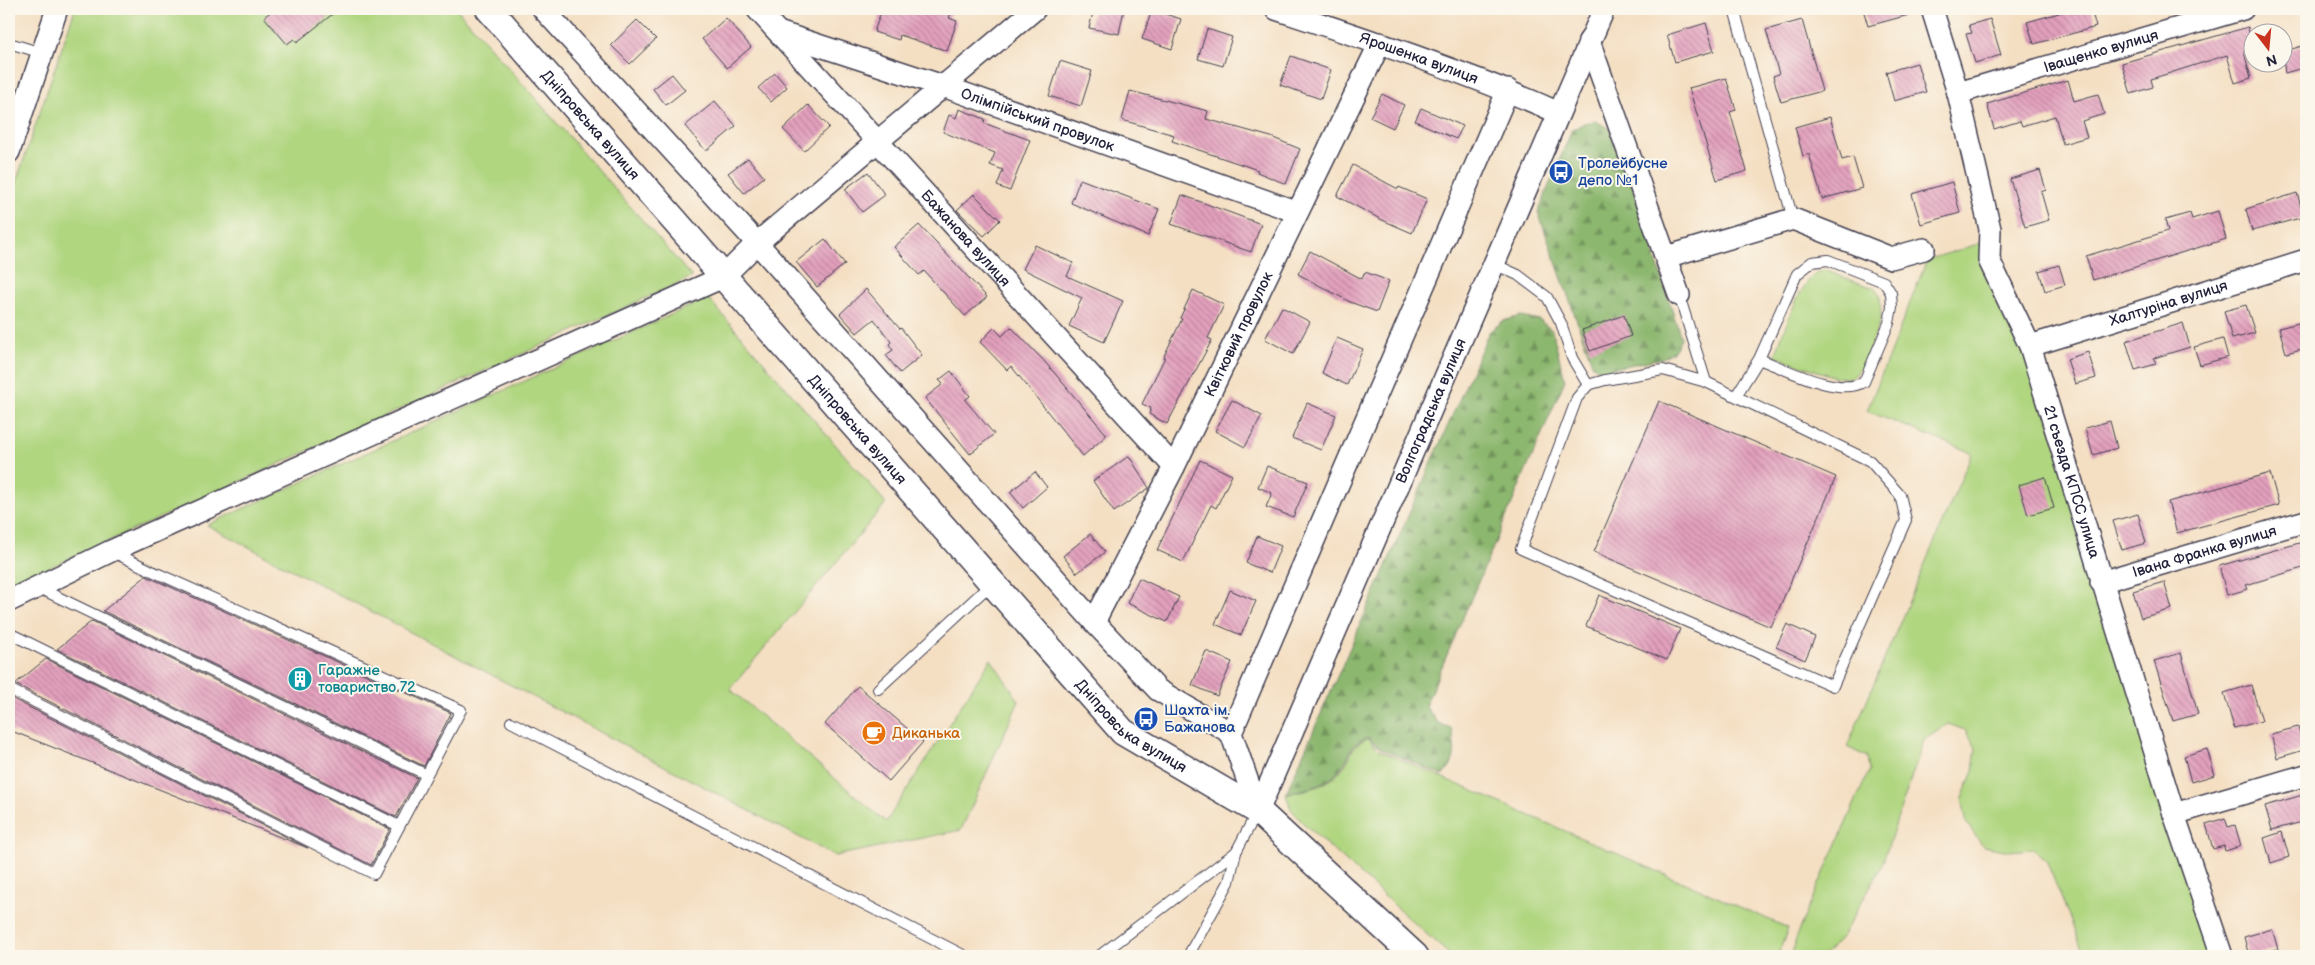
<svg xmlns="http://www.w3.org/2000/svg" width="2315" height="965" viewBox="0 0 2315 965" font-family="'Balsamiq Sans',sans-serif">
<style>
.grass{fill:#b0d680;stroke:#697c5e}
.forest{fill:url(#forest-firs);stroke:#576c54}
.building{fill:url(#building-back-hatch)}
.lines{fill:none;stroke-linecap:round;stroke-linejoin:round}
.service-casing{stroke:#423e4f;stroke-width:12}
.minor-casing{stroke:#423e4f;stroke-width:24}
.tertiary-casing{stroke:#423e4f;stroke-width:29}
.service{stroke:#fff;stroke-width:10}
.minor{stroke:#fff;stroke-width:21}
.tertiary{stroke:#fff;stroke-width:26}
.labels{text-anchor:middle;stroke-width:4;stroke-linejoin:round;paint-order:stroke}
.street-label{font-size:15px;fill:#22223b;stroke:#fbf7ec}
.transit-label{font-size:15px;fill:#164399;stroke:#fbf7ec;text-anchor:start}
.culture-label{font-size:15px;fill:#0d838f;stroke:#fbf7ec;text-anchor:start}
.food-label{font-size:15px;fill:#c56008;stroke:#fbf7ec;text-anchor:start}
</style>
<defs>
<pattern id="forest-firs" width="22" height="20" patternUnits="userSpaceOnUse" patternTransform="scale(1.25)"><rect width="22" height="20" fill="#8cb76e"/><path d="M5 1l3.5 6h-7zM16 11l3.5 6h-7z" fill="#72945c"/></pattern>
<pattern id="building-back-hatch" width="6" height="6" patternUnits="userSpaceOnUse" patternTransform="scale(1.25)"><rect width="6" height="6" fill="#e3a0bd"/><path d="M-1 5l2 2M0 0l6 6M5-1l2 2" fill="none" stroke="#b8829b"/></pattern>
</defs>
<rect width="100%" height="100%" fill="#fbf7ec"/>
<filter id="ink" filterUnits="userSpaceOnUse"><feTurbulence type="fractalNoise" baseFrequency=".02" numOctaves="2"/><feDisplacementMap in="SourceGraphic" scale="10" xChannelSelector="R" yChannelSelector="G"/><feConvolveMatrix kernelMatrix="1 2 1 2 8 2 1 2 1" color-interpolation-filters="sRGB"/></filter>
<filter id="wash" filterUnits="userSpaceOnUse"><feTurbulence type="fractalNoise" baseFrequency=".0096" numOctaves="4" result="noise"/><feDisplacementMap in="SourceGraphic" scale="20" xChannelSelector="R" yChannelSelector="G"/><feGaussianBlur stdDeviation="1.12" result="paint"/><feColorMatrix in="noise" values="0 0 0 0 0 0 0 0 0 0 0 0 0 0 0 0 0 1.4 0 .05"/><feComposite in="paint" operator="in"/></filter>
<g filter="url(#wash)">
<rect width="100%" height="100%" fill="#f4dfc3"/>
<!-- grass -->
<g class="grass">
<path d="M 75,9 L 457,9 L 692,277 L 9,586 L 9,203 Z"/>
<path d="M 1984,242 L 2026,347 L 2217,956 L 2085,956 L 2046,860 L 2033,849 L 2009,851 L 1983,846 L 1967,824 L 1962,798 L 1973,771 L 1976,748 L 1965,730 L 1948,724 L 1924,740 L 1881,867 L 1843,935 L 1824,956 L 1797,956 L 1793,952 L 1797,934 L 1869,771 L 1867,757 L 1847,747 L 1972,453 L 1867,411 L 1927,260 Z"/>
<path d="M 1823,270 L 1874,288 L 1880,295 L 1881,319 L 1863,366 L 1852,378 L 1835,377 L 1775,356 C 1783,334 1800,276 1823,270 Z"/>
<path d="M 708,298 L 886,503 L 730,689 L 886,822 L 991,659 L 1019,701 L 961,830 L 835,856 L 207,525 Z"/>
<path d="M 1368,738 L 1379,750 L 1788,928 L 1779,953 L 1777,956 L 1451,956 L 1302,822 L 1291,809 L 1286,794 C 1307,790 1328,787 1342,769 C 1354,755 1348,746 1368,738 Z"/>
</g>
<!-- forest -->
<g class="forest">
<path d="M 1595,121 L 1613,130 L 1617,138 L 1681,338 L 1675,350 L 1663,358 L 1600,371 L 1593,366 L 1538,212 L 1572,130 L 1584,123 Z"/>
<path d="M 1521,316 L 1539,320 L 1552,330 L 1565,380 L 1425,706 L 1438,723 L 1451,728 C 1455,747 1459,761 1442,775 L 1380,748 L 1368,737 C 1346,746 1354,752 1341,768 C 1328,786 1307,789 1286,793 L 1489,332 L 1503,321 Z"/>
</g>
<g id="blocks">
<!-- building -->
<g class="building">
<path d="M 274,9 L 339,9 L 297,42 L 294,39 L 287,44 L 264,17 Z"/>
<path d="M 882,9 L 903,9 L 916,13 L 917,9 L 942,9 L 952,12 L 949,18 L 957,21 L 947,51 L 900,35 L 899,40 L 874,32 Z"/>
<path d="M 1094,9 L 1124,9 L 1119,34 L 1089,28 Z"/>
<path d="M 1863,9 L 1915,9 L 1916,13 L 1868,26 Z"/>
<path d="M 2058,9 L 2091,9 L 2096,27 L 2034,44 L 2027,22 L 2059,13 Z"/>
<path d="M 1152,10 L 1181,19 L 1172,49 L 1142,39 Z"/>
<path d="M 726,18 L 751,47 L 727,68 L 702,39 Z"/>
<path d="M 1990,19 L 2001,55 L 1975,63 L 1966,34 L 1972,33 L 1969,25 Z"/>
<path d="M 637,20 L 656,39 L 630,64 L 611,45 Z"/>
<path d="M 1802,20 L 1822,91 L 1781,102 L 1773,76 L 1779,74 L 1766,30 Z"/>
<path d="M 1706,23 L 1714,51 L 1675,62 L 1667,35 Z"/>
<path d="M 2248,27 L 2252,49 L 2244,52 L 2251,78 L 2235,83 L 2227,55 L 2151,79 L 2153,87 L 2131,94 L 2122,63 Z"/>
<path d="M 1207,29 L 1232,37 L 1223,66 L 1198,59 Z"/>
<path d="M 2302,46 L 2306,67 L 2285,73 L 2282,52 Z"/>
<path d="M 1291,56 L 1331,70 L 1321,99 L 1280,85 Z"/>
<path d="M 1060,61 L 1092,71 L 1081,106 L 1049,96 Z"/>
<path d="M 1917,63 L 1926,92 L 1894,101 L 1886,72 Z"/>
<path d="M 775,73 L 787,87 L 771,102 L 758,88 Z"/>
<path d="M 672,74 L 685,90 L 666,105 L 653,89 Z"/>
<path d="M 1726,78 L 1736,110 L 1730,112 L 1747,171 L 1717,180 L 1689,88 Z"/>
<path d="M 2068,80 L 2074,101 L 2098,94 L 2104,114 L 2082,121 L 2087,137 L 2063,144 L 2055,116 L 2022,126 L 2020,121 L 1994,129 L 1987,104 Z"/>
<path d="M 1130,91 L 1208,111 L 1206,119 L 1271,137 L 1300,149 L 1286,184 L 1257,172 L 1258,170 L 1172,141 L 1174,135 L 1122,120 Z"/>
<path d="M 1382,94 L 1404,105 L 1393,128 L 1370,117 Z"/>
<path d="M 715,101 L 736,126 L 706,151 L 685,126 Z"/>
<path d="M 808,105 L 829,127 L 804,151 L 783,129 Z"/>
<path d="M 1421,108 L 1463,126 L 1456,139 L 1415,121 Z"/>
<path d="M 959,109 L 985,119 L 984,123 L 1030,140 L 1010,191 L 997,186 L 1003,170 L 990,165 L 995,153 L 943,132 L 949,115 L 956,118 Z"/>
<path d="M 1830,117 L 1842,160 L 1853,157 L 1862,188 L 1822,199 L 1809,154 L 1803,156 L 1795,127 Z"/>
<path d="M 748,158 L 764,177 L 744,193 L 728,173 Z"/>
<path d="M 1353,165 L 1398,189 L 1399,187 L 1427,199 L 1412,233 L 1380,219 L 1337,196 Z"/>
<path d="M 2040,170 L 2046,190 L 2041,192 L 2049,220 L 2025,227 L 2010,179 Z"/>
<path d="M 868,172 L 885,195 L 862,212 L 845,189 Z"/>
<path d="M 1080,179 L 1159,209 L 1148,236 L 1071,203 Z"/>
<path d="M 1952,182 L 1960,213 L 1921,224 L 1912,194 Z"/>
<path d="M 2297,193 L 2304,217 L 2252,231 L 2246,209 Z"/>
<path d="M 974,194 L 1000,220 L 984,236 L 957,210 Z"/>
<path d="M 1182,195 L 1261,224 L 1251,252 L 1171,224 Z"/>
<path d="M 2218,211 L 2226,239 L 2093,280 L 2086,256 L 2168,231 L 2165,220 L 2190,213 L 2192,219 Z"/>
<path d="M 919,225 L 987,297 L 965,316 L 924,271 L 919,275 L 894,247 Z"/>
<path d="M 825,239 L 845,264 L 817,287 L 796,262 Z"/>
<path d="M 1035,245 L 1073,263 L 1067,276 L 1123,301 L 1104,342 L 1069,326 L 1082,298 L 1023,269 Z"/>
<path d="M 1310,251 L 1362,279 L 1365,272 L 1389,281 L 1377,312 L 1350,302 L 1298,274 Z"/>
<path d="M 2059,265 L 2065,285 L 2045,291 L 2039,271 Z"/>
<path d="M 866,289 L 900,329 L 901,328 L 922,355 L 900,373 L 886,355 L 893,350 L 889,344 L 891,342 L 874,319 L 857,333 L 840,314 Z"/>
<path d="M 1193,290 L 1224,305 L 1208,338 L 1212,340 L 1167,424 L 1149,414 L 1151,408 L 1142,404 L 1165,357 L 1164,356 L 1182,319 L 1180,318 Z"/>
<path d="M 2246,305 L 2255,333 L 2232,339 L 2224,311 Z"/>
<path d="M 1282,307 L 1310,322 L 1293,354 L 1265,339 Z"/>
<path d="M 1624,315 L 1631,336 L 1590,351 L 1582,330 Z"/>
<path d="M 2302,322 L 2306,336 L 2306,348 L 2286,353 L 2279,328 Z"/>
<path d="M 2183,323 L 2190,347 L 2154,358 L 2156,364 L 2135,370 L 2126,341 Z"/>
<path d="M 1011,327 L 1045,362 L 1107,435 L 1083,456 L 1011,366 L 1007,370 L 980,342 L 994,328 L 1002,336 Z"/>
<path d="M 1337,338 L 1363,349 L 1347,385 L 1322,373 Z"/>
<path d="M 2223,339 L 2228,357 L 2200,365 L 2194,347 Z"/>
<path d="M 2088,352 L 2096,378 L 2075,384 L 2067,359 Z"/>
<path d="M 951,371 L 970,396 L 965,400 L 994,434 L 970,454 L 925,398 L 943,384 L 939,380 Z"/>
<path d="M 1232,400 L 1262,416 L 1245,447 L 1215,431 Z"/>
<path d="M 1659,401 L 1836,477 L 1771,627 L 1594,552 Z"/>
<path d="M 1307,403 L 1336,415 L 1321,450 L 1292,438 Z"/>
<path d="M 2110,421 L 2117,448 L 2093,455 L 2085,428 Z"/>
<path d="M 1129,456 L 1149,488 L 1114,512 L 1093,481 Z"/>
<path d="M 1200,460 L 1232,475 L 1216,508 L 1211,505 L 1183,562 L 1157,550 Z"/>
<path d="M 1267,466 L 1308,482 L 1293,517 L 1266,507 L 1272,493 L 1258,487 Z"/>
<path d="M 1035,472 L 1047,487 L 1023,508 L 1010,492 Z"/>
<path d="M 2270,473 L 2279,505 L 2177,533 L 2168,502 Z"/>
<path d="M 2045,477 L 2054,508 L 2028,515 L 2019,485 Z"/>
<path d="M 2138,514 L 2146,543 L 2122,550 L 2113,521 Z"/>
<path d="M 1090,534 L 1105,552 L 1077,573 L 1063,556 Z"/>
<path d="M 1257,536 L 1281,546 L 1270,573 L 1246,563 Z"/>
<path d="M 2306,541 L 2306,567 L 2246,585 L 2248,589 L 2227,595 L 2219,566 Z"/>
<path d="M 146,576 L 451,713 L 424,766 L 103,611 Z"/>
<path d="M 1139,578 L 1179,597 L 1167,622 L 1127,603 Z"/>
<path d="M 2164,582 L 2172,609 L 2141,618 L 2133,591 Z"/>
<path d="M 1230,590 L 1256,601 L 1241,635 L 1215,624 Z"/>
<path d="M 1599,595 L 1680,629 L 1667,660 L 1586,626 Z"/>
<path d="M 92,621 L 417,778 L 396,817 L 57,649 Z"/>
<path d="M 1787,624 L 1815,637 L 1805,660 L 1776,647 Z"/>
<path d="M 1206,651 L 1232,662 L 1217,696 L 1192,685 Z"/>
<path d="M 2181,653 L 2198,714 L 2173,721 L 2154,661 Z"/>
<path d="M 46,659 L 390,829 L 371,865 L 15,684 Z"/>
<path d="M 2251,685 L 2262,721 L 2234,728 L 2224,693 Z"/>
<path d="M 858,686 L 923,742 L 889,781 L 825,724 Z"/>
<path d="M 9,697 L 308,848 L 9,730 Z"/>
<path d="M 2298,727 L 2304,750 L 2277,758 L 2271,734 Z"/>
<path d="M 2207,749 L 2215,775 L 2191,782 L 2184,756 Z"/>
<path d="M 2306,794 L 2306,821 L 2272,830 L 2265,806 Z"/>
<path d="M 2225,818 L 2228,827 L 2235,825 L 2241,846 L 2225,851 L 2224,846 L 2213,849 L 2206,824 Z"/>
<path d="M 2282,832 L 2289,857 L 2271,863 L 2264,838 Z"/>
<path d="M 2272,929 L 2278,949 L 2249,956 L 2244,937 Z"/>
</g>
</g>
</g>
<g filter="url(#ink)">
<use href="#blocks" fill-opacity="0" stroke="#423e4f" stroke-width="1"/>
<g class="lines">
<defs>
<g id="service">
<path d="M 1734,9 L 1793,219"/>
<path d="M 9,43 L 42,53"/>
<path d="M 1494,264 L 1518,275 L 1547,297 L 1561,323 L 1572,358 L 1588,385"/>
<path d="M 1679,295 L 1706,382 L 1870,461 L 1900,495 L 1906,520 L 1833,686 L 1521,549 L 1577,398 L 1588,385 L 1605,380 L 1663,370 L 1706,382"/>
<path d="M 1736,396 L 1759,359 L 1797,274 L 1812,262 L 1828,260 L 1884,282 L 1891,293 L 1892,307 L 1889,323 L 1864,382 C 1838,397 1786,369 1759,359"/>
<path d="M 37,587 L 425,774"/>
<path d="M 9,633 L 399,826"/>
<path d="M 9,689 L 374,874 L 461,710 L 152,571 L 113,552"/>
<path d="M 878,689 L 992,583"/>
<path d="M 511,722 L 965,956"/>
<path d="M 1099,956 L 1236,852"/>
<path d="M 1188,956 L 1229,882 L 1236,852 L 1257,812"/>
</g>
<g id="minor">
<path d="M 543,9 L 757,243 L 1094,622 L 1158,690 L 1231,733 L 1258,811"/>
<path id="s1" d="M 757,9 L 1174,467"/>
<path id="s2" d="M 1276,9 C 1372,41 1467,72 1559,113"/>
<path id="s3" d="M 1932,9 L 1958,93 L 1990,229 L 1989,260 L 2030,346 L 2174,814 L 2222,956"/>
<path id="s4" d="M 781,33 L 943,86 L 1297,212"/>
<path d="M 1589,41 L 1679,295"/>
<path id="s5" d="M 1958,93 L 2243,9"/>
<path d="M 9,152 L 57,9"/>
<path d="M 1666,257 L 1793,219 L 1891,258 L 1924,249"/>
<path id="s6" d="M 2030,346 L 2306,260"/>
<path id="s7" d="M 2101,582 L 2306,521"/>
<path d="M 9,601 L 111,551 L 723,277 L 757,243 L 1035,9"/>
<path id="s8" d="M 1094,622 L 1174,467 L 1380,43"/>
<path d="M 1231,733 L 1508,90"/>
<path id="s9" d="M 1258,811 L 1604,9"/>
<path d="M 2174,814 L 2306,775"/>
</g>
<g id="tertiary">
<path id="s10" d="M 489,9 L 1123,732 L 1258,811 L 1415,956"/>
</g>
</defs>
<!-- service casing -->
<use href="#service" class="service-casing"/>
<!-- minor casing -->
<use href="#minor" class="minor-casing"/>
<!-- tertiary casing -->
<use href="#tertiary" class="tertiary-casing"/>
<!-- service -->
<use href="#service" class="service"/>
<!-- minor -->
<use href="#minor" class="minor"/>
<!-- tertiary -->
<use href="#tertiary" class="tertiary"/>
</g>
</g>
<!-- icons -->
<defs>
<symbol id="bus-disc" viewBox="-11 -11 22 22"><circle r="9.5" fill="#1a4fb4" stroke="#fbf7ec"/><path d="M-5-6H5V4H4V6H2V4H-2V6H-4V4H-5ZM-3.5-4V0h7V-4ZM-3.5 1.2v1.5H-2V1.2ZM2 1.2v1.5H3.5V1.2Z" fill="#fff"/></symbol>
<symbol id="building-disc" viewBox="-11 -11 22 22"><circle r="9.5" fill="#0f9aa8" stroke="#fbf7ec"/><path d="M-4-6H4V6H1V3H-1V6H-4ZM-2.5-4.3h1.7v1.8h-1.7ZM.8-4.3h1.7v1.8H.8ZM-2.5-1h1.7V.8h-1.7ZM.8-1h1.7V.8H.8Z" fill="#fff"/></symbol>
<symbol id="cafe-disc" viewBox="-11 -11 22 22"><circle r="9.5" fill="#e8710a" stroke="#fbf7ec"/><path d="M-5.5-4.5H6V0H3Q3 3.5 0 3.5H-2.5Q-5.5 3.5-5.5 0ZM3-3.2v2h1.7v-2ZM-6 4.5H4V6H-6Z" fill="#fff"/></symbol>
</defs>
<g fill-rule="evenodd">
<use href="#bus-disc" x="1547" y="158" width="28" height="28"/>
<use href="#building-disc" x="286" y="665" width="28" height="28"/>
<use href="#bus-disc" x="1132" y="705" width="28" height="28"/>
<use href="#cafe-disc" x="860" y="719" width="28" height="28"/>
</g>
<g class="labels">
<!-- street labels -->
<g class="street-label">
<text dy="5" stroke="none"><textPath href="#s5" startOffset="149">Іващенко вулиця</textPath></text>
<text dy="5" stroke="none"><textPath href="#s2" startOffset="151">Ярошенка вулиця</textPath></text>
<text dy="5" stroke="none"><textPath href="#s4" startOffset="271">Олімпійський провулок</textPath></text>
<text dy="5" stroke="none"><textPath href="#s10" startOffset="154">Дніпровська вулиця</textPath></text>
<text dy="5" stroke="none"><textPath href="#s1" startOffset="310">Бажанова вулиця</textPath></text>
<text dy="5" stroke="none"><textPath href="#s6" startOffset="145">Халтуріна вулиця</textPath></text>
<text dy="5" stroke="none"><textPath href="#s8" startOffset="322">Квітковий провулок</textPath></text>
<text dy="5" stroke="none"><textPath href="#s9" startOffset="436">Волгоградська вулиця</textPath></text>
<text dy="5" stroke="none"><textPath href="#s10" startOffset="559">Дніпровська вулиця</textPath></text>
<text dy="5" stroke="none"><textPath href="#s3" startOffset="496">21 съезда КПСС улица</textPath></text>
<text dy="5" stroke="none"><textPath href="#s7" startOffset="108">Івана Франка вулиця</textPath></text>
<text dy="5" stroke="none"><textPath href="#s10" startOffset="964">Дніпровська вулиця</textPath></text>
</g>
<!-- transit labels -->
<g class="transit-label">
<text x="1578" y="168">Тролейбусне<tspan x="1578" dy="17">депо №1</tspan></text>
<text x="1164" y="715">Шахта ім.<tspan x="1164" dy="17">Бажанова</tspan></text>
</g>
<!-- culture labels -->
<g class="culture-label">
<text x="318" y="675">Гаражне<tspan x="318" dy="17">товариство 72</tspan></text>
</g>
<!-- food labels -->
<g class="food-label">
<text x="892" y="738">Диканька</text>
</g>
</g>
<!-- margin -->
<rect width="2315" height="965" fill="none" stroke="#fbf7ec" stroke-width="30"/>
<!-- north arrow -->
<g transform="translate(2268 48) rotate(164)"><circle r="24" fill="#fbf7ec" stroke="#a4a2a5"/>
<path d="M0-4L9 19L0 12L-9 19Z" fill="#c8321e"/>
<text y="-8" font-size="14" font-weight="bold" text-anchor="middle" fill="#22223b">N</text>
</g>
</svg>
